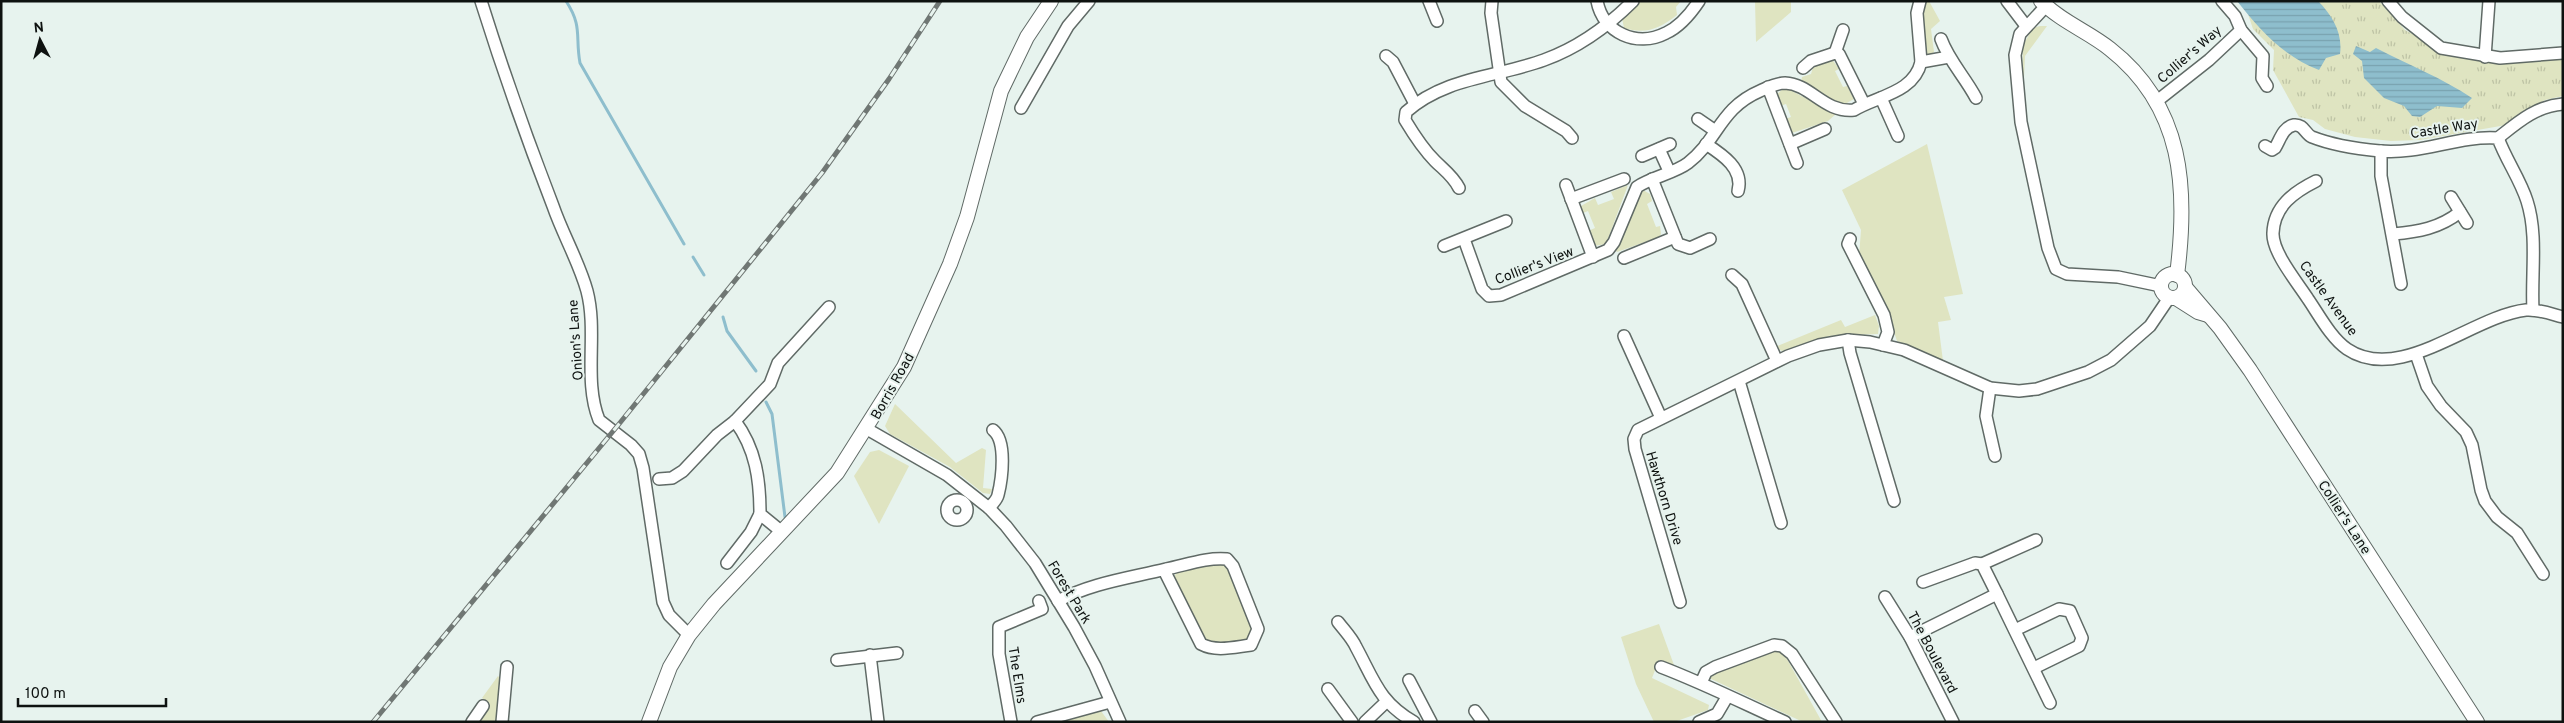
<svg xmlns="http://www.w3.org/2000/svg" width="2564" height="723" viewBox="0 0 2564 723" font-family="Overpass,sans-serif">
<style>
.green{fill:#dfe4c1}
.park{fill:url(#park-tufts)}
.water{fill:url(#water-rules)}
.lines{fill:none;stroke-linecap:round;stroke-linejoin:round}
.stream{stroke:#8ebecd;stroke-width:3}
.minor-casing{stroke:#606a66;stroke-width:14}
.tertiary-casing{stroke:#606a66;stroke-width:16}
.minor{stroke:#fff;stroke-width:11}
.tertiary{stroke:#fff;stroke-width:14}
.rail-casing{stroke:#707774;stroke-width:5}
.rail{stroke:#e7f3ee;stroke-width:3;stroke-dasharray:9;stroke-linecap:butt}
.labels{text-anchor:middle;stroke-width:4;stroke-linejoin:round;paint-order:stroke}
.street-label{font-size:14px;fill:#0e1210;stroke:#e7f3ee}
</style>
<defs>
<pattern id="park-tufts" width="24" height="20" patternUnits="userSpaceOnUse" patternTransform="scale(1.25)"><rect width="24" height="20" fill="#dfe4c1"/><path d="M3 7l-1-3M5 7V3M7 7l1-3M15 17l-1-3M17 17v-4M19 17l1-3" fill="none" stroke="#bec3a5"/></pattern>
<pattern id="water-rules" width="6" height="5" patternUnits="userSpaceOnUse" patternTransform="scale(1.25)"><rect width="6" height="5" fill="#8ebecd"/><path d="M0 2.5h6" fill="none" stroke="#79a2af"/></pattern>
</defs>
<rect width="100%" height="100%" fill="#e7f3ee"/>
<!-- green -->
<g class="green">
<path d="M 1636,1 L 1681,1 L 1676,7 L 1677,15 C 1660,28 1646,35 1624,28 L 1622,18 Z"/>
<path d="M 1755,1 L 1791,1 L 1791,12 L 1756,42 Z"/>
<path d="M 1924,1 L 1929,1 L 1940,21 L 1931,29 L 1934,52 L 1927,57 L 1925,54 L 1921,14 Z"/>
<path d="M 2040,26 L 2047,26 L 2025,56 L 2024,78 L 2022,77 L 2023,45 L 2033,28 Z"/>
<path d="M 1832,59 L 1839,69 L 1835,71 L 1843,87 L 1847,86 L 1854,99 L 1845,104 L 1838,104 L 1801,82 L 1802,77 L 1811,74 L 1814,64 Z"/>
<path d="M 1784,88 L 1790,90 L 1836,114 L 1828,121 L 1792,133 L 1785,119 L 1791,117 L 1786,104 L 1780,106 L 1777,94 Z"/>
<path d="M 1927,144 L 1963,294 L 1944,297 L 1951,320 L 1938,322 L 1943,361 L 1897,341 L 1884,303 L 1859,256 L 1861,230 L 1842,190 Z"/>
<path d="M 1628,185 L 1606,244 L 1594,246 L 1588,231 L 1595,228 L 1588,211 L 1581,214 L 1581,206 L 1595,198 L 1598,205 L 1614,199 L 1611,192 Z"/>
<path d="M 1643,190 L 1650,194 L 1652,201 L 1647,204 L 1656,227 L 1660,226 L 1661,234 L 1659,237 L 1617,252 L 1615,250 L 1640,191 Z"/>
<path d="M 1875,315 L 1879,326 L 1878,334 L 1829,336 L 1782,351 L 1775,347 L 1841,320 L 1845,327 Z"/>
<path d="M 895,404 L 956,463 L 982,448 L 986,450 L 983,488 L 992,489 L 990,494 L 983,493 L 950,467 L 890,434 L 885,426 Z"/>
<path d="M 879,450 L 909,466 L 879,524 L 854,476 L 870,452 Z"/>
<path d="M 1222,562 L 1230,569 L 1253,627 L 1251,637 C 1238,645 1217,646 1205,639 L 1174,577 L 1178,570 Z"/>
<path d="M 1659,624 L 1674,665 L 1659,660 L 1652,678 L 1709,705 L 1708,710 L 1674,722 L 1654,722 L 1636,684 L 1621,637 Z"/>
<path d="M 1773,651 L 1780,652 L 1787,659 L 1822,722 L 1803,722 L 1709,678 L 1718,670 Z"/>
<path d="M 498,676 L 500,678 L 497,722 L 478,722 L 490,704 L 482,698 Z"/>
<path d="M 1094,711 L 1101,711 L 1109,722 L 1053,722 Z"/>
</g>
<!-- park -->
<path class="park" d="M 2237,1 L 2379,1 L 2405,30 L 2447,53 L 2563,56 L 2563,96 L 2545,100 L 2526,111 L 2512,124 L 2420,140 L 2391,141 L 2355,137 L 2325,129 L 2313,120 L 2299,117 L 2273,70 L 2274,50 L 2253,29 L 2246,8 Z"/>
<!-- water -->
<g class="water">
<path d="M 2237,1 L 2318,1 C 2332,15 2343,33 2340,54 L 2326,58 L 2319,70 C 2284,57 2260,30 2237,1 Z"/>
<path d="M 2356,46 L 2370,52 L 2376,48 C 2409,65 2442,78 2472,98 L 2462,108 L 2437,106 L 2420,117 L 2412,116 L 2404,106 L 2384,98 L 2364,78 L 2362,61 L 2353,54 Z"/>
</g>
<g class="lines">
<!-- stream -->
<g class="stream">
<path d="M 566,1 C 583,27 575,36 580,63 L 684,244"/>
<path d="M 693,257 L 704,275"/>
<path d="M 723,317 L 727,331 L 756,371"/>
<path d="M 766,402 L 772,414 L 785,517"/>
</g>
<defs>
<g id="minor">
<path d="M 481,1 C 503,71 527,139 553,206 C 563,235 579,262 587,291 C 598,333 583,380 599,420 L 631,445 L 639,454 L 643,468 L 663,602 L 669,615 L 689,635"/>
<path d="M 1429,1 L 1437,21"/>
<path d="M 1492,1 L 1491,13 L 1501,82 L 1525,106 L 1566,131 L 1572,138"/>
<path d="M 1597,1 C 1603,33 1637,48 1666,33 C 1679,27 1691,13 1699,1"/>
<path d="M 2007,1 L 2026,26"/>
<path d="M 2222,1 L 2235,16 L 2241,30 L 2263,56 L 2262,78 L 2267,86"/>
<path d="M 2388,1 L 2402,17 L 2441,48 L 2500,58 L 2563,53"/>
<path d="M 2046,6 L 2020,34 L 2015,55 L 2021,122 L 2048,248 L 2056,269 L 2067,274 L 2118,277 L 2161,286"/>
<path d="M 1941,39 C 1949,61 1965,77 1976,98"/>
<path d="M 1835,53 L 1843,30"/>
<path d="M 1386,56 L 1393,62 L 1415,104"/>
<path d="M 2485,57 L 2489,1"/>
<path d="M 1921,62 L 1949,57"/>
<path d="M 1803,68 L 1811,61 L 1835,53 L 1839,54 L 1864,104"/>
<path d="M 1768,87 L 1797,163"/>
<path d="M 1881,98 L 1898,136"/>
<path d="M 2157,101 L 2209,60 L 2241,30"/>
<path d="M 1021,108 L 1068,26 L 1089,1"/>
<path d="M 1698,119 L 1714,130"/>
<path d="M 2498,138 C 2518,122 2536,106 2563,104"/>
<path d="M 1706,144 C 1723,155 1744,169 1738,191"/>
<path d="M 1790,144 L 1825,129"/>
<path d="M 2265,146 L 2272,150 L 2275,148 C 2280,140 2283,127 2294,125 C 2304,124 2305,134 2312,137 C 2332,145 2359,149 2380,151 C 2420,155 2459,135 2498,138 C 2506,160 2520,179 2527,201 C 2538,235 2531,275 2533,310"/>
<path d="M 1659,149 L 1669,171"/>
<path d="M 2381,151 L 2381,176 L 2401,284"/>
<path d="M 1642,156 L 1670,144"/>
<path d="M 1652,179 L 1678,244 L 1690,248 L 1710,239"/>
<path d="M 2316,181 C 2294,192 2274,206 2273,233 C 2272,252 2297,282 2308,299 C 2319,315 2331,338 2347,349 C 2400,385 2472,316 2526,310 C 2538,309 2551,314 2563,317"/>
<path d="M 1566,185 L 1593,257"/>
<path d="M 1459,188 C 1453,176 1444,170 1435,161 C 1423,149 1414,135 1405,120 L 1406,112 C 1445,77 1498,77 1544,60 C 1577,48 1608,26 1633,1"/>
<path d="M 2451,197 L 2467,223"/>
<path d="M 1571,199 L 1624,179"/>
<path d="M 2393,234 C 2418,232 2440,228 2460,212"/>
<path d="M 1464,239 L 1482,289 L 1489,296 L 1501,295 L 1608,250 L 1614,242 L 1637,187 C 1652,177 1675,173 1688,163 C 1718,140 1720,108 1760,91 C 1767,88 1776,83 1785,83 C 1811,84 1824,113 1854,110 C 1877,96 1914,93 1921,62 L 1917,13 L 1920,1"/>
<path d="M 1850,239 L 1848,244 L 1884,315 L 1888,332 L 1883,345"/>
<path d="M 1444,246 L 1506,221"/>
<path d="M 1624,258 L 1675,237"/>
<path d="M 1732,275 L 1742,284 L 1777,361"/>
<path d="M 1624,336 L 1661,418"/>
<path d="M 1848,340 L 1850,353 L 1894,501"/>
<path d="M 2416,354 L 2427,386 L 2441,406 L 2466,432 L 2472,445 L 2481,490 L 2485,501 L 2497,517 L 2517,533 L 2543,574"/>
<path d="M 1739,381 L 1781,523"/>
<path d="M 1990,388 L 1986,416 L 1995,456"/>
<path d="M 735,421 C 756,449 760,480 760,514 L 782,532"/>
<path d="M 867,429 L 947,475 L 989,508 L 1006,526 L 1035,563 L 1074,627 L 1095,666 L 1120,722"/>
<path d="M 659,479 L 672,478 L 683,471 L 717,435 L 735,421 L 770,384 L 778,363 L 829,307"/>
<circle cx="957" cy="510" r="10"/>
<path d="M 989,508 C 992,504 997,500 998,495 C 1002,479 1007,441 993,430"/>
<path d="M 727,563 L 751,532 L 760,514"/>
<path d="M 1982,564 L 2036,540"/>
<path d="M 1997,594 L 2050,703"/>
<path d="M 1885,597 L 1910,637 L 1953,722"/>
<path d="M 1058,601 C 1091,583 1130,578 1166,569 C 1186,565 1207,557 1227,559 L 1233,566 L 1258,629 L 1251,645 C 1234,647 1216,652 1201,644 L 1164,570"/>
<path d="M 1680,602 L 1635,449 L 1634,439 L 1638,430 L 1788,356 L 1819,345 L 1848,340 L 1870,342 L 1904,350 L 1990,388 L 2019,391 L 2037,389 L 2088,372 L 2111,360 L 2150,326 L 2169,298"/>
<path d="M 1338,622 C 1344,630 1352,638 1356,647 C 1374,680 1379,702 1414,722"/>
<path d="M 2015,630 L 2059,609 L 2070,611 L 2082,638 L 2079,646 L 2034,668"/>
<path d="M 1910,637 L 1997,594 L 1982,564 L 1975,563 L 1923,582"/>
<path d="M 870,655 L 878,722"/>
<path d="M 837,660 L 897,653"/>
<path d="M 1661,667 C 1703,683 1743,703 1785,722"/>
<path d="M 1409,680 L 1431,722"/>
<path d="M 1701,683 L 1706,672 L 1715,667 L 1774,645 L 1782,646 L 1792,654 L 1836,722"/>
<path d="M 1328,689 L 1352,722"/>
<path d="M 1475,711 L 1483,722"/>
<path d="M 472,722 L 483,706"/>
<path d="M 502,722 L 507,667"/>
<path d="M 1011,722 L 999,654 L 999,627 L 1042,609 L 1039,601"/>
<path d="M 1037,722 L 1110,702"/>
<path d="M 1365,722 L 1386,702"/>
<path d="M 1699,722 L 1717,714 L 1727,697"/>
</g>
<g id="tertiary">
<path d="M 2041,1 C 2060,21 2089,32 2110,49 C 2184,107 2188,189 2177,275"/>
<circle cx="2173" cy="286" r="12"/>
<path d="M 2185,287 L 2220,328 L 2250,370 L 2477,722"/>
<path d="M 2176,298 L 2198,312 L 2208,315"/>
<path d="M 649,722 L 670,667 L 689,635 L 714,604 L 837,473 L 904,367 L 950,264 L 967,217 L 1001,91 L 1027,37 L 1051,1"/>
</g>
</defs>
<!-- minor casing -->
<use href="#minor" class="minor-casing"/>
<!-- tertiary casing -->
<use href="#tertiary" class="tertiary-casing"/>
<!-- minor -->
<use href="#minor" class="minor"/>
<!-- tertiary -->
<use href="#tertiary" class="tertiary"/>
<defs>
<path id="rail" d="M 373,722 L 619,424 L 822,173 L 889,79 L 940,1"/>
</defs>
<!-- rail casing -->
<use href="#rail" class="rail-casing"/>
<!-- rail -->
<use href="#rail" class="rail"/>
</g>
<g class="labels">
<!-- street labels -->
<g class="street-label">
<text transform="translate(2189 54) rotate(-41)" y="5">Collier's Way</text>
<text transform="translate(2444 128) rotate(-9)" y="5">Castle Way</text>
<text transform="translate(1534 265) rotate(-21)" y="5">Collier's View</text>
<text transform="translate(2329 298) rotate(54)" y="5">Castle Avenue</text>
<text transform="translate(575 340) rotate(-94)" y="5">Onion's Lane</text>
<text transform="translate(892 386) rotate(-61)" y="5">Borris Road</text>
<text transform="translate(1665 498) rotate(73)" y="5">Hawthorn Drive</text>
<text transform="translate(2345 517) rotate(57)" y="5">Collier's Lane</text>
<text transform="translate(1070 592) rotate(59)" y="5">Forest Park</text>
<text transform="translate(1933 652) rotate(62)" y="5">The Boulevard</text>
<text transform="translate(1018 675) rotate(81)" y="5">The Elms</text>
</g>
</g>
<!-- border -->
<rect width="2564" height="723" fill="none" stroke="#0e1210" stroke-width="5"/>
<!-- north arrow -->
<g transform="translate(40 40) rotate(354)" stroke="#e7f3ee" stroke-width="4" paint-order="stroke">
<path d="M0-4L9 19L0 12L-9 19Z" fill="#0e1210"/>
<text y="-8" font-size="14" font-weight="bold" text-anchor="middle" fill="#0e1210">N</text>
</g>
<!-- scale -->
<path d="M18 698v8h148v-8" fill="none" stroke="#0e1210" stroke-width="2.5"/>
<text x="25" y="698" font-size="15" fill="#0e1210" stroke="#e7f3ee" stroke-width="4" paint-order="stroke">100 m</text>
</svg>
